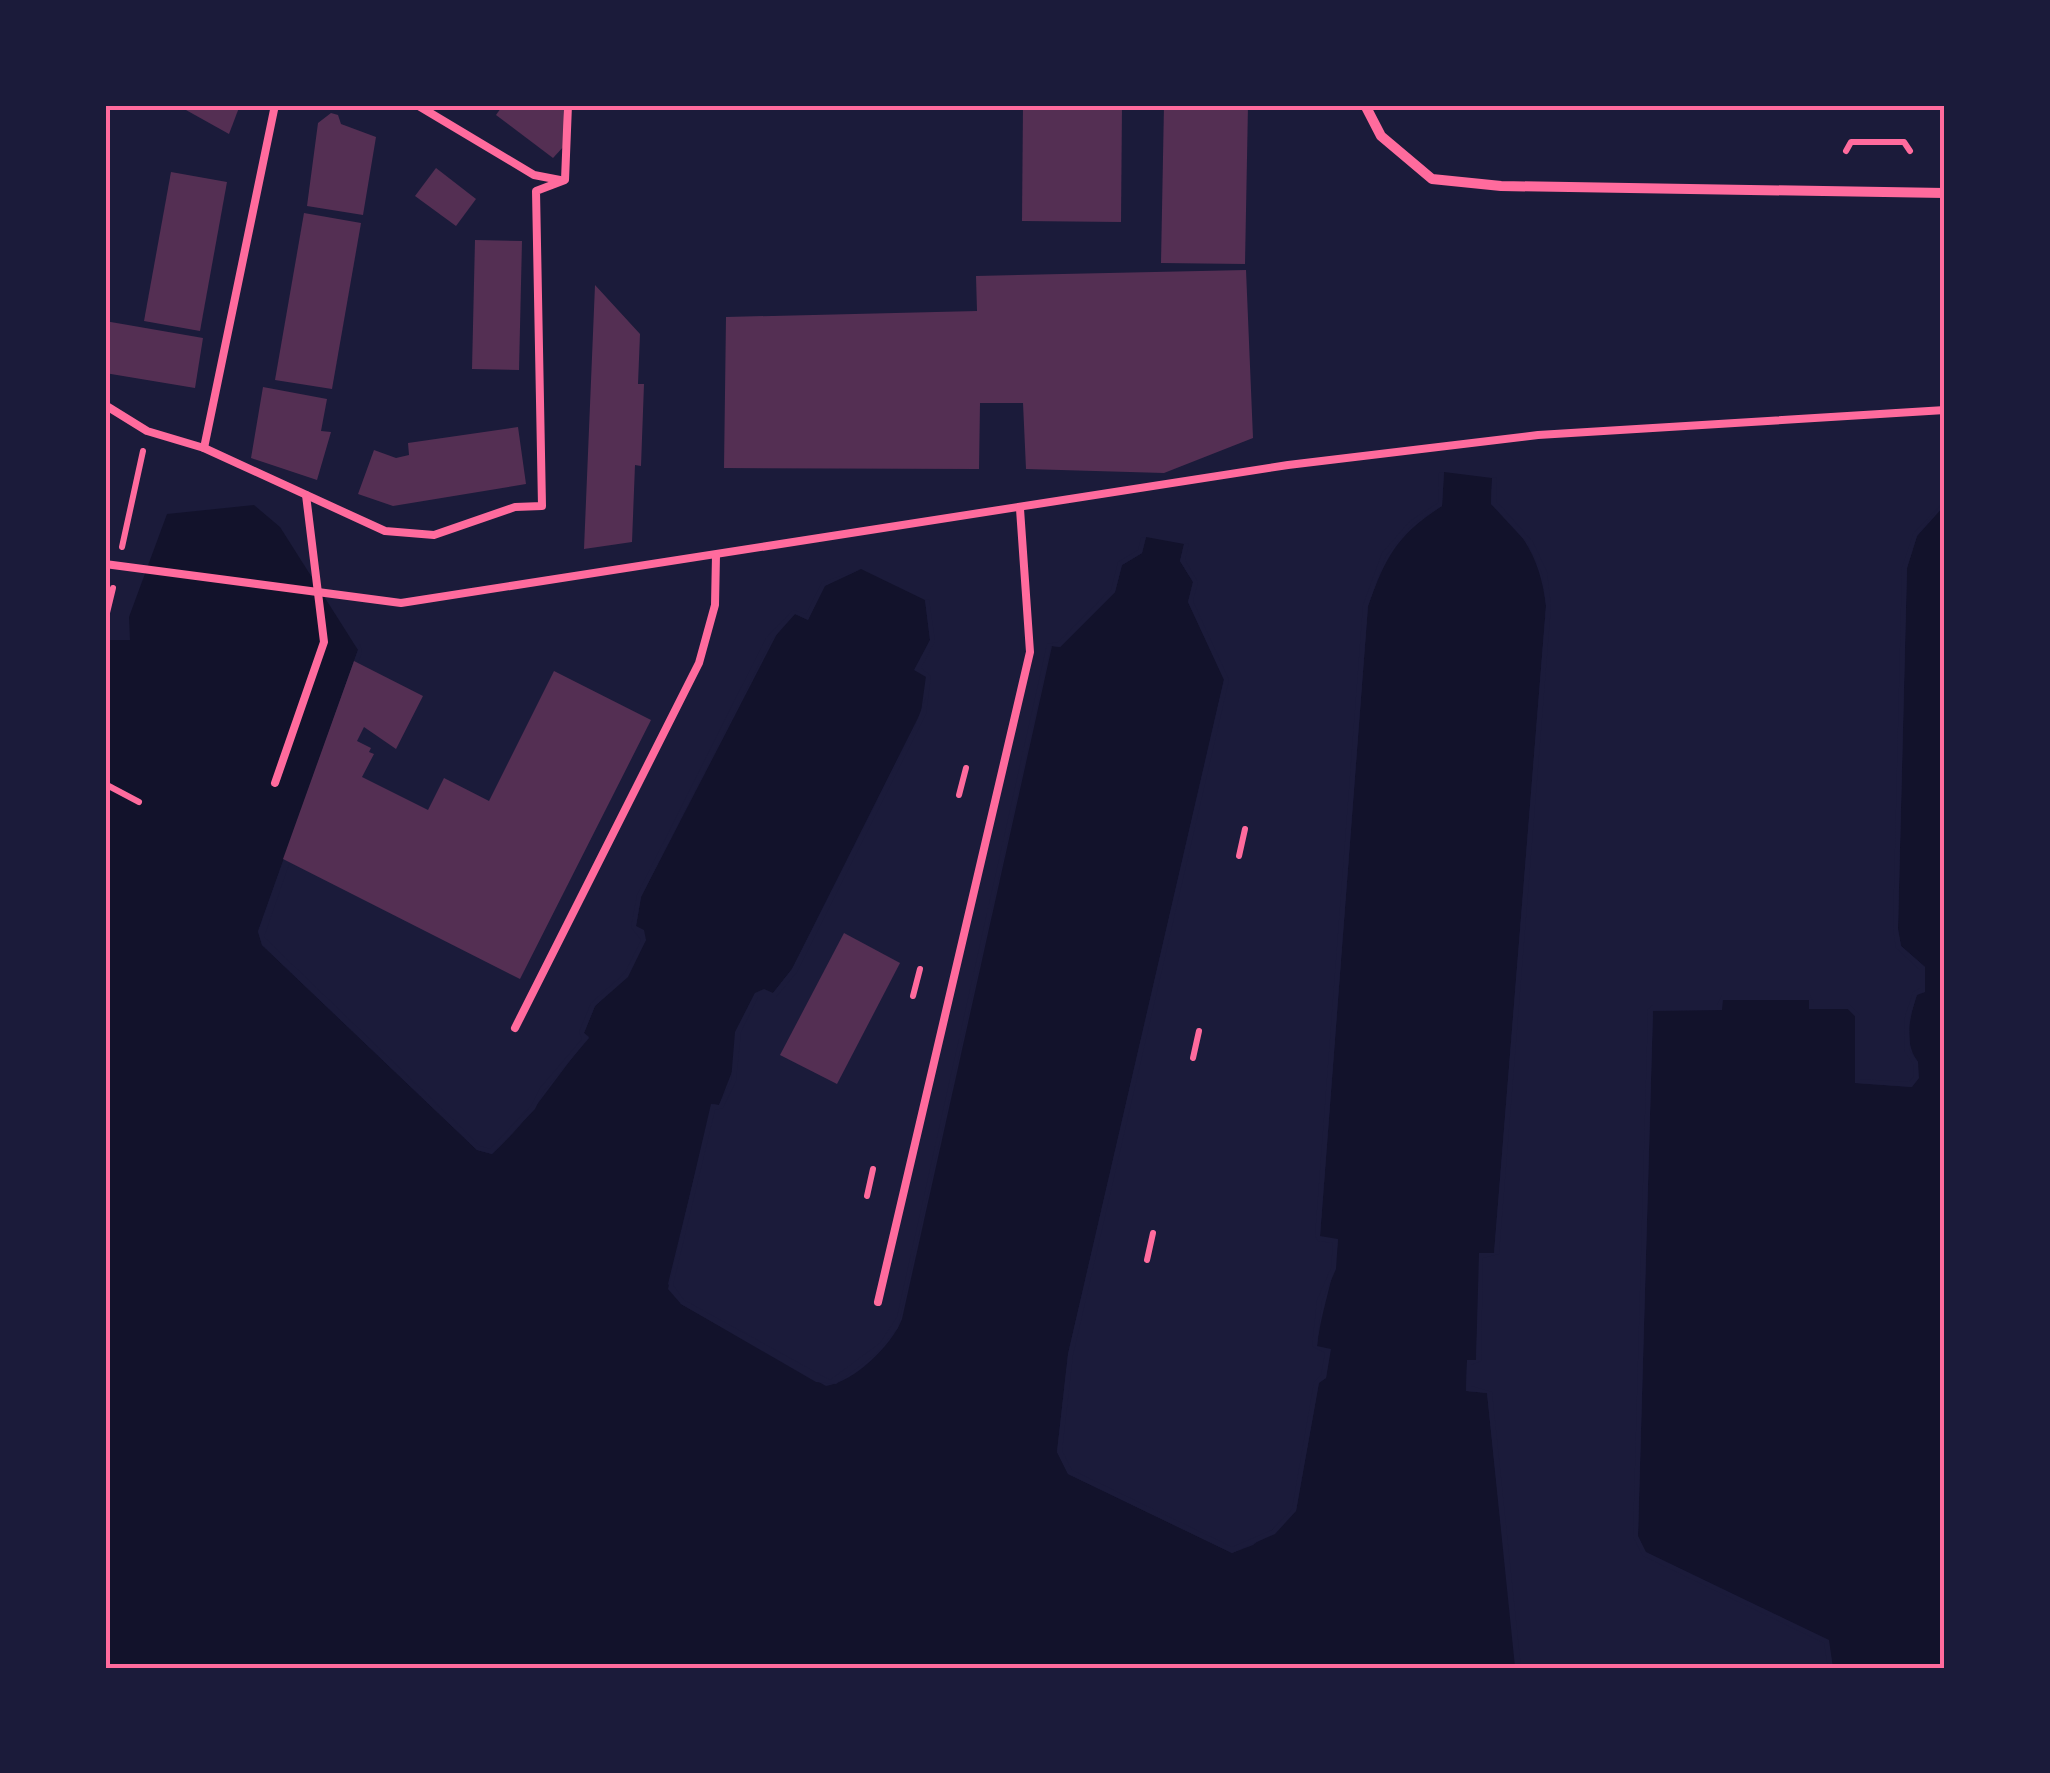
<svg xmlns="http://www.w3.org/2000/svg" width="2050" height="1773" viewBox="0 0 2050 1773" font-family="'Alegreya Sans',sans-serif">
<style>
.water{fill:#12122b}
.pier{fill:#1b1b3a}
.building{fill:#542f53}
.lines{fill:none;stroke-linecap:round;stroke-linejoin:round}
.path{stroke:#ff6b9d;stroke-width:6}
.service{stroke:#ff6b9d;stroke-width:8}
.minor{stroke:#ff6b9d;stroke-width:10}
.neatline{fill:none;stroke:#ff6b9d;stroke-width:4}
</style>
<rect width="100%" height="100%" fill="#1b1b3a"/>
<!-- water -->
<g class="water">
<path d="M 1444,472 L 1492,478 L 1491,504 C 1525,532 1541,562 1546,606 L 1494,1254 L 1480,1253 L 1476,1360 L 1467,1361 L 1466,1391 L 1487,1393 L 1516,1668 L 105,1668 L 105,640 L 130,640 L 129,617 L 167,514 L 254,505 L 280,527 L 358,650 L 258,931 L 262,945 L 477,1150 L 492,1154 C 530,1120 556,1076 589,1037 L 584,1033 L 595,1006 L 621,981 L 646,940 L 636,926 L 641,897 L 780,628 L 795,614 L 808,620 L 824,586 L 861,569 L 925,600 L 930,640 L 915,670 L 926,676 L 921,712 L 792,969 L 773,993 L 755,993 L 736,1031 L 735,1064 L 719,1105 L 712,1104 L 668,1284 L 681,1304 L 826,1386 C 854,1382 892,1345 902,1319 L 1052,646 L 1060,647 L 1115,592 L 1122,565 L 1142,553 L 1146,537 L 1184,544 L 1180,561 L 1193,582 L 1188,602 L 1224,679 L 1068,1354 L 1057,1452 L 1068,1474 L 1232,1553 L 1253,1545 L 1296,1511 L 1319,1382 L 1326,1378 L 1330,1350 L 1317,1347 C 1321,1309 1335,1277 1338,1240 L 1320,1237 L 1368,606 C 1386,556 1397,535 1442,506 Z"/>
<path d="M 1945,505 L 1945,1668 L 1833,1668 L 1828,1640 L 1645,1552 L 1638,1536 L 1653,1010 L 1722,1010 L 1722,1000 L 1809,1000 L 1810,1009 L 1848,1009 L 1855,1016 L 1855,1083 L 1911,1087 L 1918,1062 C 1903,1042 1910,1017 1917,994 L 1925,992 L 1925,967 L 1901,946 L 1898,929 L 1907,568 L 1917,536 Z"/>
</g>
<!-- pier -->
<g class="pier">
<path d="M 1444,472 L 1442,506 L 1413,524 L 1386,556 L 1368,606 L 1320,1236 L 1338,1239 L 1336,1269 L 1322,1301 L 1317,1346 L 1331,1349 L 1326,1378 L 1319,1383 L 1296,1511 L 1275,1534 L 1232,1553 L 1068,1474 L 1057,1452 L 1068,1354 L 1224,680 L 1188,602 L 1193,582 L 1180,561 L 1184,544 L 1189,543 L 1185,560 L 1198,582 L 1193,601 L 1229,680 L 1073,1355 L 1062,1451 L 1072,1470 L 1232,1547 L 1272,1530 L 1292,1509 L 1314,1382 L 1321,1375 L 1325,1353 L 1312,1346 L 1317,1300 L 1331,1268 L 1333,1243 L 1318,1241 L 1315,1236 L 1363,605 L 1382,553 L 1410,521 L 1438,503 L 1439,473 Z"/>
<path d="M 1497,477 L 1496,501 L 1533,542 L 1547,572 L 1551,606 L 1499,1254 L 1483,1258 L 1481,1361 L 1471,1365 L 1471,1386 L 1492,1392 L 1521,1668 L 1515,1667 L 1487,1393 L 1466,1391 L 1467,1360 L 1476,1360 L 1479,1253 L 1494,1253 L 1546,606 L 1542,574 L 1528,544 L 1491,504 L 1492,478 Z"/>
<path d="M 1945,500 L 1917,536 L 1907,568 L 1898,929 L 1901,946 L 1925,967 L 1925,992 L 1917,995 L 1909,1020 L 1910,1051 L 1918,1062 L 1919,1078 L 1912,1087 L 1855,1083 L 1855,1016 L 1848,1009 L 1809,1009 L 1809,1000 L 1723,1000 L 1722,1010 L 1653,1011 L 1638,1536 L 1646,1552 L 1829,1640 L 1833,1668 L 1828,1668 L 1824,1643 L 1643,1556 L 1633,1537 L 1648,1009 L 1653,1005 L 1717,1005 L 1722,995 L 1810,995 L 1814,1004 L 1849,1004 L 1860,1015 L 1860,1079 L 1909,1082 L 1914,1076 L 1913,1064 L 1905,1052 L 1904,1020 L 1913,992 L 1920,988 L 1920,970 L 1896,948 L 1893,929 L 1902,567 L 1913,534 Z"/>
<path d="M 1146,537 L 1142,553 L 1122,565 L 1115,592 L 1060,647 L 1051,646 L 898,1328 L 876,1354 L 836,1384 L 816,1382 L 681,1304 L 668,1289 L 711,1104 L 719,1105 L 731,1080 L 735,1032 L 755,993 L 764,989 L 773,993 L 792,969 L 914,729 L 926,697 L 926,677 L 914,670 L 930,640 L 925,600 L 929,599 L 935,641 L 921,668 L 931,676 L 926,714 L 797,972 L 776,997 L 758,997 L 741,1032 L 736,1081 L 723,1108 L 715,1110 L 673,1285 L 684,1300 L 830,1380 L 880,1343 L 897,1317 L 1047,644 L 1058,642 L 1111,590 L 1118,562 L 1138,550 L 1141,538 Z"/>
<path d="M 861,569 L 825,586 L 808,620 L 795,614 L 771,641 L 641,897 L 636,926 L 644,930 L 646,940 L 628,977 L 595,1006 L 584,1033 L 589,1038 L 544,1091 L 535,1109 L 492,1154 L 477,1150 L 262,945 L 258,932 L 360,644 L 362,652 L 264,937 L 480,1146 L 490,1149 L 531,1106 L 540,1088 L 582,1039 L 579,1032 L 591,1003 L 625,973 L 641,940 L 631,927 L 637,895 L 766,638 L 793,610 L 806,614 L 822,582 Z"/>
</g>
<!-- building -->
<g class="building">
<path d="M 177,105 L 240,105 L 229,134 Z"/>
<path d="M 503,105 L 563,105 L 565,145 L 553,158 L 496,115 Z"/>
<path d="M 1023,105 L 1122,105 L 1121,222 L 1022,221 Z"/>
<path d="M 1164,105 L 1248,105 L 1245,264 L 1161,263 Z"/>
<path d="M 331,113 L 338,115 L 341,124 L 376,137 L 363,215 L 307,206 L 318,123 Z"/>
<path d="M 436,168 L 476,199 L 456,226 L 415,196 Z"/>
<path d="M 171,172 L 227,182 L 200,331 L 144,321 Z"/>
<path d="M 304,213 L 361,223 L 332,389 L 275,380 Z"/>
<path d="M 475,240 L 522,241 L 519,370 L 472,369 Z"/>
<path d="M 1246,270 L 1253,438 L 1164,473 L 1026,469 L 1023,403 L 980,403 L 979,469 L 724,468 L 726,317 L 977,311 L 976,276 Z"/>
<path d="M 595,285 L 640,334 L 638,384 L 644,384 L 641,466 L 635,465 L 632,542 L 584,549 Z"/>
<path d="M 105,321 L 203,338 L 195,388 L 105,373 Z"/>
<path d="M 263,387 L 327,399 L 321,431 L 331,432 L 317,480 L 251,458 Z"/>
<path d="M 518,427 L 526,484 L 393,506 L 358,494 L 374,450 L 396,458 L 409,455 L 408,443 Z"/>
<path d="M 354,661 L 423,696 L 396,749 L 364,727 L 357,741 L 371,748 L 369,752 L 374,754 L 362,777 L 428,810 L 444,778 L 489,801 L 554,671 L 651,720 L 520,979 L 283,859 Z"/>
<path d="M 844,933 L 900,963 L 837,1084 L 780,1055 Z"/>
</g>
<g class="lines">
<!-- path -->
<g class="path">
<path d="M 1846,151 L 1851,142 L 1904,142 L 1910,151"/>
<path d="M 122,547 L 143,451"/>
<path d="M 105,621 L 113,588"/>
<path d="M 105,784 L 139,802"/>
<path d="M 959,795 L 966,768"/>
<path d="M 1239,856 L 1245,829"/>
<path d="M 913,996 L 920,969"/>
<path d="M 1193,1058 L 1199,1031"/>
<path d="M 867,1196 L 873,1169"/>
<path d="M 1147,1260 L 1153,1233"/>
</g>
<!-- service -->
<g class="service">
<path d="M 417,105 L 534,175 L 560,180"/>
<path d="M 105,405 L 147,431 L 204,448 L 385,531 L 434,535 L 515,507 L 542,506 L 536,191 L 565,180 L 568,105"/>
<path d="M 204,448 L 275,105"/>
<path d="M 105,564 L 401,603 L 1288,465 L 1538,435 L 1945,410"/>
<path d="M 275,783 L 324,642 L 306,495"/>
<path d="M 515,1028 L 699,663 L 715,605 L 716,555"/>
<path d="M 878,1302 L 1030,652 L 1020,509"/>
</g>
<!-- minor -->
<path class="minor" d="M 1365,105 L 1381,136 L 1432,179 L 1501,186 L 1945,193"/>
</g>
<!-- border -->
<rect width="2050" height="1773" fill="none" stroke="#1b1b3a" stroke-width="215"/>
<rect x="108" y="108" width="1834" height="1558" class="neatline"/>
</svg>
